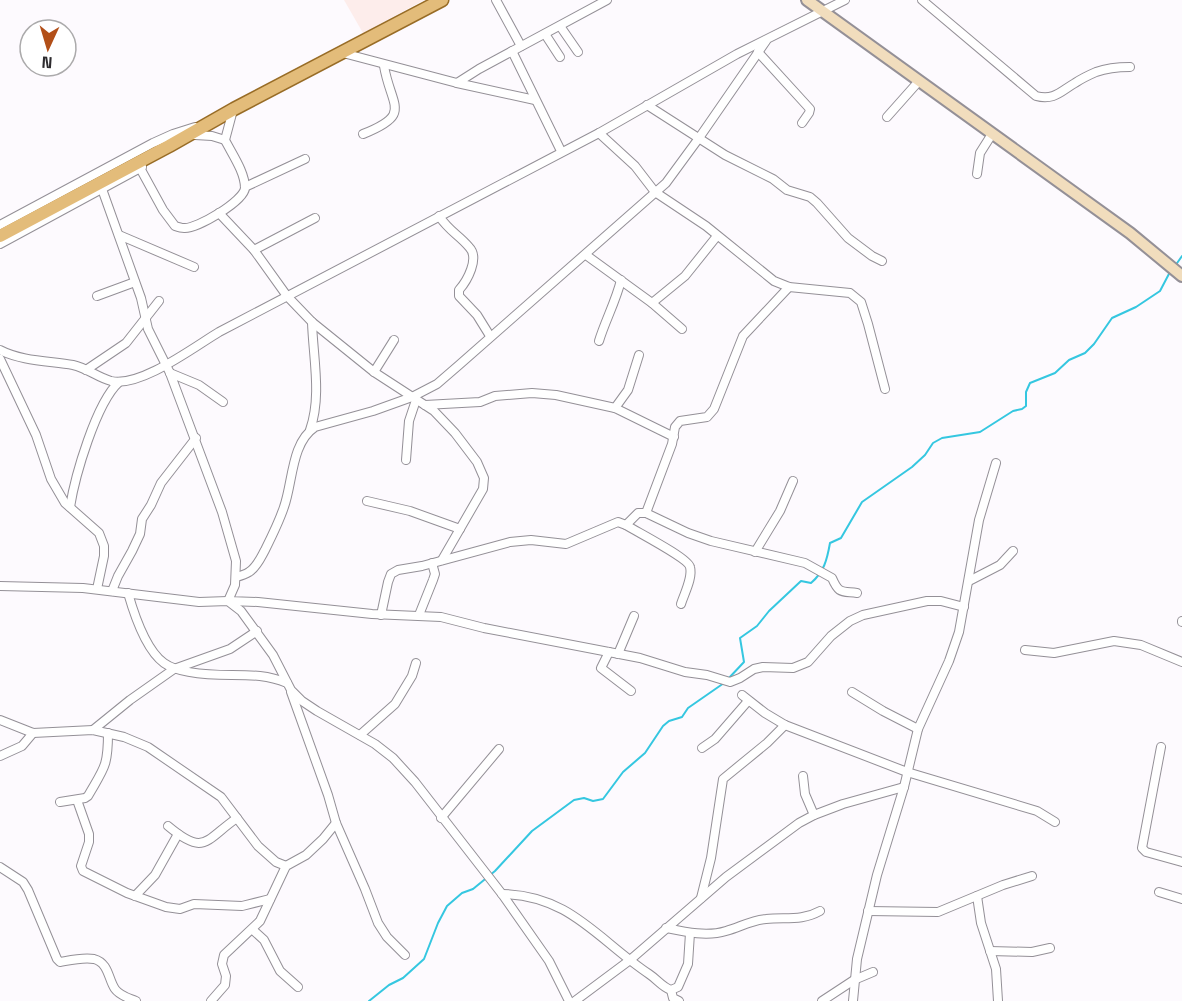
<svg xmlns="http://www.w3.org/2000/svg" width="1182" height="1001" viewBox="0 0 1182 1001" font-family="'Space Grotesk',sans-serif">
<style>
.industrial{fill:#fdedeb}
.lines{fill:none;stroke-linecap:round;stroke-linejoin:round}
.stream{stroke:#35c7e0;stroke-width:2}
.street-casing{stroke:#949097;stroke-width:10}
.secondary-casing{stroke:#949097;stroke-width:14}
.primary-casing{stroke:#986c26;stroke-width:15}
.street{stroke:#fff;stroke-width:8}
.secondary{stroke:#f1ddbd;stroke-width:10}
.primary{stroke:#e3bc7a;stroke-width:12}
</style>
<rect width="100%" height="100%" fill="#fdfafe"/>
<!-- industrial -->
<path class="industrial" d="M 344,0 L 424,0 L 363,33 Z"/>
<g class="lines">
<!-- stream -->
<g class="stream">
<path d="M 1175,266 L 1182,256"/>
<path d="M 728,679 L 744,662 L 740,638 L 757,626 L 769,611 L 801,581 L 811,583 C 824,572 827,560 830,543 L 841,538 L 862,502 L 912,467 L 925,455 L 933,443 L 942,438 L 980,432 L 1013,411 L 1022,409 L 1026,406 L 1026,392 L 1030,383 L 1055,373 L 1069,360 L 1085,353 L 1094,344 L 1112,318 L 1136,307 L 1160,291 L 1171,270"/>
<path d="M 369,1001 L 389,985 L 403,978 L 424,959 L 438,923 L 447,906 L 462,893 L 473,889 L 495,871 L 532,831 L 574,800 L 584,798 L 593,801 L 603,799 L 623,772 L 645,753 L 663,726 L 669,721 L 682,717 L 688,708 L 724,683"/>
</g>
<defs>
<g id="street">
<path d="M 496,0 L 521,46"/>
<path d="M 922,0 L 1036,96 C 1054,101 1061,91 1075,83 C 1081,79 1089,75 1096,72 C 1107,68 1118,67 1130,67"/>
<path d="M 560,26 L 578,52"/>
<path d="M 545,34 L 560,57"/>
<path d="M 512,51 L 561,151"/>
<path d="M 758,52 L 810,109 L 809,113 L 802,123"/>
<path d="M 343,53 L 457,83 L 479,69 L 607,0"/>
<path d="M 457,83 L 535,100"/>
<path d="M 647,105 L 725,155 L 773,179 L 787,190 L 810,197 L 817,203 L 848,238 L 872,256 L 882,261"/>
<path d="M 887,117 L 919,81"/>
<path d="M 599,133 L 635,166 L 655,192 L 706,226 L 774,281 L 789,287 L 850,293 L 861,302 L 868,324 L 885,389"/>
<path d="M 363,134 C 413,114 391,107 384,66"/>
<path d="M 195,135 L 212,136 L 225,140"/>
<path d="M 140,168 L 163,210 L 175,226 C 178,227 181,228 184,228 C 197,229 244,201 245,188 C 245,172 232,154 225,140 L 233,110"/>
<path d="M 977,174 L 980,153 L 992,134"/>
<path d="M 245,187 L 305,159"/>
<path d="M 102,189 L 141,298 L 148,329 L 170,373 L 222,512 L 236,561 L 235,585 L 228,601 L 258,602 L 372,614 L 441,617 L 484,628 L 640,658 L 685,672 L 707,675 L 730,682 L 740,678 L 754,669 L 763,667 L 793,668 L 808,662 L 831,636 L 850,621 L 863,615 L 927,601 L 941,601 L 964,607"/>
<path d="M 219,213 L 254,250 L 287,296 L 312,322 L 374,372 L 434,411 L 455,433 L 477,462 L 484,478 L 483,489 L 442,560"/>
<path d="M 439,216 C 450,232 458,234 469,247 C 480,258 467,281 459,290 L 459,296 L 477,315 L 490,336"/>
<path d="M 0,225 L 153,143 L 173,134 L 195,127"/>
<path d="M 119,235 L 194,267"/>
<path d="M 0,244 L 142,167"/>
<path d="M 254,250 L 315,218"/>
<path d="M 586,255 L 652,303 L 685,276 L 717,236"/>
<path d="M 97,296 L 135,282"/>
<path d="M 652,303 L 682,329"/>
<path d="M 599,341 C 605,321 616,301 621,280"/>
<path d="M 0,350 C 21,361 49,361 73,365 C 87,368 97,377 111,381 C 140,388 194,347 219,332 L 599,133 L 737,54 L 845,0"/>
<path d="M 0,359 L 36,435 L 51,479 L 65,503 L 99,533 L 104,546 L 104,556 L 97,589"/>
<path d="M 86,370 L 126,343 L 159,301"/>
<path d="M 374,372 L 394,340"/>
<path d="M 170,373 L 199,385 L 223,402"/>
<path d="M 425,405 L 480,402 L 495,396 L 532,393 L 556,395 L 615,408 L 674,437"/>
<path d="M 615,408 L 628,390 L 639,355"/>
<path d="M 310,430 C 322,396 313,357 312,322"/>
<path d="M 406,460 L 409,421 L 416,400"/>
<path d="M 367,501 L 410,511 L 460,529"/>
<path d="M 70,507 C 75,476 96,403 119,382"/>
<path d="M 646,513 L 672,444 L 675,427 L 680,421 L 707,417 L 714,409 L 743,336 L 789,287"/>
<path d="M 626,525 C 637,532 688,558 690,567 C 693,578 684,594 681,604"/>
<path d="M 755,552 L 780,511 L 793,481"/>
<path d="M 236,577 C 240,576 246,574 249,572 C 257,567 261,557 265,550 C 272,536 279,522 284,507 C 293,482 291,443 315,427 L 373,411 L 412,397 L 437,384 L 459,365 L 666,183 L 699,138 L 766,41"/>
<path d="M 969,581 L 1000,565 L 1013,551"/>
<path d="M 0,586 L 83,588 L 199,602 L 228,601 L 241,611 L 273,655 L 291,690 L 302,701 L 317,711 L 375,744 L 393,758 L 415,782 L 502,894 L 549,961 L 569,1001"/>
<path d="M 112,591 L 118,576 L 132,551 L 140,534 L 142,519 L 151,505 L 161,483 L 196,438"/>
<path d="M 128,593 C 134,614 146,650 164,663 C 179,674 213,675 232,675 C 252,675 268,675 287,683"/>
<path d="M 381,615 L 388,582 L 391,574 L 398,570 L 422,566 L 510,542 L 531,540 L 566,544 L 618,522 L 626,525 L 638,513 L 646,513 L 688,533 L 711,541 L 805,563 L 832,578 C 839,594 841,591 857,593"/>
<path d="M 419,615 L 433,580 L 435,574 L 432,563"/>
<path d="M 1182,622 L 1182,621"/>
<path d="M 1025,650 L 1054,653 L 1114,641 L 1141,645 L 1182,662"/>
<path d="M 609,652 L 601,668 L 631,691"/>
<path d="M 618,654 L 634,616"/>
<path d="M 291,692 L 328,795 L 336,823 L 365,889 L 378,923 L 387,937 L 405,955"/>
<path d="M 852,692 L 883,711 L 918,729"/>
<path d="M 742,695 L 765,713 L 785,725 L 907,772 L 1037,811 L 1055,822"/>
<path d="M 0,720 L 33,733 L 93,730 L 124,737 L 148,747 L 221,797 L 258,846 L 276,862 L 286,866"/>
<path d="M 93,730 L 130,700 L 174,669 L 230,649 L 257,631"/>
<path d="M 360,735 L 395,704 L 412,676 L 416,663"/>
<path d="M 1161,747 L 1142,848 L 1146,852 L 1182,862"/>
<path d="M 702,748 L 715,739 L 748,701"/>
<path d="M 0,756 L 22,746 L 33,733"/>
<path d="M 803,776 L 805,794 L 814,815"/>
<path d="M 77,800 L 89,834 L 89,842 L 81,866 L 83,871 L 127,893 L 166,907 L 180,909 L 194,904 L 242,906 L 270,899"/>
<path d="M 60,802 L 85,798 L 88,796 C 104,768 108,767 108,733"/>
<path d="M 441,818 L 499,749"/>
<path d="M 168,826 C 205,857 205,840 237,818"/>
<path d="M 0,867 L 23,882 L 28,890 L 57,959 L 60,962 C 71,960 83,957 94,959 C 109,963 108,979 115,989 C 120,996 129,998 136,1001"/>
<path d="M 1159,892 L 1182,899"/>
<path d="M 502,894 C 570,895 598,940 649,974 C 658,980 662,987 671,990 L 678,987 L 688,964 L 690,933"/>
<path d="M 135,896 L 155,875 L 178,834"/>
<path d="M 977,896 L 981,923 L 996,969 L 998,1001"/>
<path d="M 701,898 L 711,858 L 723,779 L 767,743 L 785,725"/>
<path d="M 868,911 L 938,912 L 1003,885 L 1032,876"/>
<path d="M 666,928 C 685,932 707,937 726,931 C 740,927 752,920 766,919 C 786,917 802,921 820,911"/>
<path d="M 253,930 L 264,940 L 280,971 L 298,987"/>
<path d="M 990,951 L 1032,952 L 1050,948"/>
<path d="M 671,990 L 673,998 L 679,1001"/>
<path d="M 211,1001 L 225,985 L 226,976 L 222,964 L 224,955 L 260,921 L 286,866 L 306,855 L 323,839 L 336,823"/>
<path d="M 575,1001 L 630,960 L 726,877 L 799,823 L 814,815 L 843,804 L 904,787"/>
<path d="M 822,1001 L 854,980 L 873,972"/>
<path d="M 853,1001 L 857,959 L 877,875 L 904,787 L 918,729 L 949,661 L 959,632 L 979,520 L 996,463"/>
</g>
<path id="secondary" d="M 807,0 L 1130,233 L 1182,276"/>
<path id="primary" d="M 0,236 L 169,146 L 234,109 L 442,0"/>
</defs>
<!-- street casing -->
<use href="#street" class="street-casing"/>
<!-- secondary casing -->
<use href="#secondary" class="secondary-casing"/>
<!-- primary casing -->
<use href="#primary" class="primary-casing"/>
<!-- street -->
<use href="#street" class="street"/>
<!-- secondary -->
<use href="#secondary" class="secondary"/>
<!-- primary -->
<use href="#primary" class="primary"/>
</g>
<!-- north arrow -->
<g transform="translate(48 48) rotate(184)"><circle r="28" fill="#ffffff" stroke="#abaaab" stroke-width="1.5"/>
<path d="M0-4.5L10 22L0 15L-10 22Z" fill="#b24f18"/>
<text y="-9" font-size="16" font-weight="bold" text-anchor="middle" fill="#2d2b2e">N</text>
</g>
</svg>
